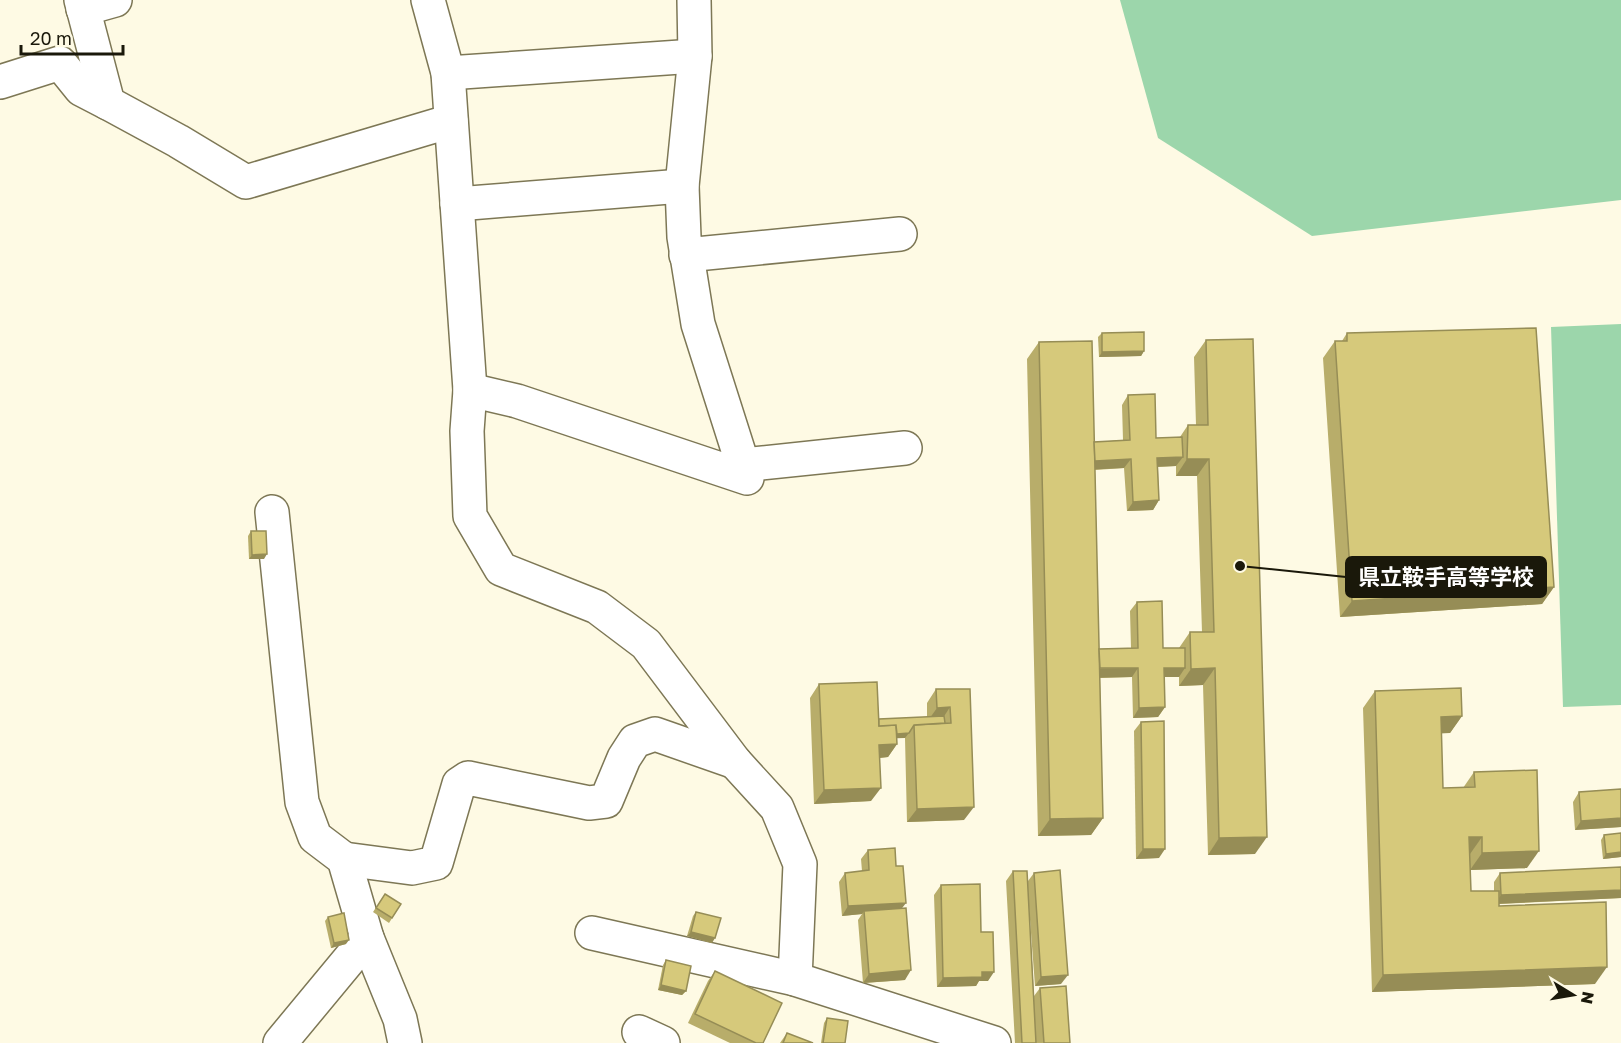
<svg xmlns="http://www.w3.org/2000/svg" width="1621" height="1043" viewBox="0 0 1621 1043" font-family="'Golos Text','Noto Sans JP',sans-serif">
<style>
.green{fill:#9cd6ab}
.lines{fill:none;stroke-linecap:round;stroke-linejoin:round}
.minor-casing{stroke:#7d7755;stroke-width:36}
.minor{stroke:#fff;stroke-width:33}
.wall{fill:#b8ad6a;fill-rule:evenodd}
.shaded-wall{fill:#968d56}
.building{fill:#d6c97b;stroke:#968d56;stroke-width:1.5}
.leader{fill:none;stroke:#1a180a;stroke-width:2}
.callout-dot{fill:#1a180a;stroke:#fefae4;stroke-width:2}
.callout{fill:#1a180a;stroke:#1a180a;stroke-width:2}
.callout-label{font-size:22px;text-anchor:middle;font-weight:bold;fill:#fff}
</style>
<rect width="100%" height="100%" fill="#fefae4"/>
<!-- green -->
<g class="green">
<path d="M 1120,0 L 1621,0 L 1621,200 L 1312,236 L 1158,138 Z"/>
<path d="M 1621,324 L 1621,705 L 1563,707 L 1551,327 Z"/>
</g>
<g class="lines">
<defs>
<g id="minor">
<path d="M 81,0 L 108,103 L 178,141 L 246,182 L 451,121"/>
<path d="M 428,0 L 448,73 L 470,390 L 467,431 L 470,516 L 501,569 L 597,607 L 646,644 L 735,762 L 777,808 L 800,864 L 795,979 L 994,1043"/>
<path d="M 83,9 L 115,0"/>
<path d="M 448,73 L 695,56"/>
<path d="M 0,82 L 60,63 L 81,89 L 108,103"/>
<path d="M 457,204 L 682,186"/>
<path d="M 686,255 L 900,234"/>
<path d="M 470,390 L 517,401 L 747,478 L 698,324 L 684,237 L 682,186 L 695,56 L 694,0"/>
<path d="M 743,465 L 905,448"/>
<path d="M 272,512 L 302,802 L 315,837 L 344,859 L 367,938 L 400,1019 L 405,1043"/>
<path d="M 344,859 L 412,868 L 436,863 L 459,784 L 468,778 L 589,803 L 606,801 L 624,758 L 635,741 L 655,734 L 735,762"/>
<path d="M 592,933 L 795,979"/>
<path d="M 639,1032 L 663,1043"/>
<path d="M 280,1043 L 367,938"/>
</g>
</defs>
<!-- minor casing -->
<use href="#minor" class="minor-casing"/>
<!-- minor -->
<use href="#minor" class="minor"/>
</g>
<!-- wall -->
<g class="wall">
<path d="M 1102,333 L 1144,351 L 1141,356 L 1099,357 L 1098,337 Z"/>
<path d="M 1347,333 L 1554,587 L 1542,604 L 1340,617 L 1323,358 L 1335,341 L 1342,341 Z"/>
<path d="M 1206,340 L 1255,854 L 1208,855 L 1203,685 L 1179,686 L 1179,676 L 1164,677 L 1165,707 L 1158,717 L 1133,718 L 1132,677 L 1100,678 L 1103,818 L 1091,835 L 1038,836 L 1027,359 L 1039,342 L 1094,442 L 1123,440 L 1122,405 L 1128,395 L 1156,438 L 1180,437 L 1188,425 L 1196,425 L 1194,357 ZM 1176,466 L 1176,476 L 1197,476 L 1202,632 L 1190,632 L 1179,648 L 1163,648 L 1137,602 L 1130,611 L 1131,648 L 1099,649 L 1095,470 L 1124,468 L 1127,511 L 1153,510 L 1159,500 L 1158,467 Z"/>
<path d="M 251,531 L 264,559 L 249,559 L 248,536 Z"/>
<path d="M 819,684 L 879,719 L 927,717 L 927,703 L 936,689 L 970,689 L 964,820 L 907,822 L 905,738 L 897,738 L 897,744 L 888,757 L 879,758 L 871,801 L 814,804 L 810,698 Z"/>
<path d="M 1375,691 L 1462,716 L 1450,733 L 1441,733 L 1443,788 L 1463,788 L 1474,772 L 1527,868 L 1470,870 L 1471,891 L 1494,891 L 1494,882 L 1500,873 L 1621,867 L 1621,898 L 1499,904 L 1499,906 L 1595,984 L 1372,992 L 1363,708 Z"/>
<path d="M 1141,722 L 1159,858 L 1136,859 L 1134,731 Z"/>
<path d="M 1621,789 L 1621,827 L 1575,830 L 1573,802 L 1579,792 Z"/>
<path d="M 1621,833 L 1621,857 L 1603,859 L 1601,840 L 1604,835 Z"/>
<path d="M 868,850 L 896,866 L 902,908 L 905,980 L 863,983 L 858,920 L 862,914 L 842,916 L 839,882 L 845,873 L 862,871 L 861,859 Z"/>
<path d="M 1013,871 L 1028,881 L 1034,873 L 1061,984 L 1035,986 L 1029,906 L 1034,996 L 1040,988 L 1070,1043 L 1015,1043 L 1006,881 Z"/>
<path d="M 941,885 L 981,932 L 988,981 L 979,981 L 976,986 L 937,987 L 934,895 Z"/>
<path d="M 385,894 L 401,904 L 389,923 L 373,912 Z"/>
<path d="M 696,912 L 712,943 L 687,936 L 693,916 Z"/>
<path d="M 328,917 L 346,944 L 331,948 L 325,921 Z"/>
<path d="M 666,960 L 686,991 L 682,995 L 658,990 L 663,965 Z"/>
<path d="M 715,971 L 763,1043 L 730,1043 L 688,1023 L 708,981 Z"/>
<path d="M 827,1018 L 845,1043 L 821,1043 L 824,1023 Z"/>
<path d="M 787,1033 L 813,1043 L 780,1043 Z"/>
</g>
<!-- shaded-wall -->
<g class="shaded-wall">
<path d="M 1144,351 L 1141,356 L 1099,357 L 1102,352 Z"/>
<path d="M 1183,457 L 1176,466 L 1151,467 L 1157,458 Z"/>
<path d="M 1131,459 L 1124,468 L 1083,470 L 1090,461 Z"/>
<path d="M 1187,459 L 1209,459 L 1197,476 L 1176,476 Z"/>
<path d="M 1159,500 L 1153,510 L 1127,511 L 1133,502 Z"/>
<path d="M 267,554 L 264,559 L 249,559 L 252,555 Z"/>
<path d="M 1554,587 L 1542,604 L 1340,617 L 1352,601 Z"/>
<path d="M 1138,668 L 1132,677 L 1087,678 L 1094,669 Z"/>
<path d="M 1164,668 L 1185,668 L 1179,677 L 1157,677 Z"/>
<path d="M 1215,668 L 1203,685 L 1179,686 L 1191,669 Z"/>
<path d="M 950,707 L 941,721 L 927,722 L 937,708 Z"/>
<path d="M 1165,707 L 1158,717 L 1133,718 L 1139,708 Z"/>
<path d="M 1462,716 L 1450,733 L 1429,734 L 1441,717 Z"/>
<path d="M 909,733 L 905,738 L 870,739 L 873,735 Z"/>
<path d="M 897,744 L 888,757 L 869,759 L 879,745 Z"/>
<path d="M 881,788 L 871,801 L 814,804 L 824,790 Z"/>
<path d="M 974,807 L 964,820 L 907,822 L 917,809 Z"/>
<path d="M 1103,818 L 1091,835 L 1038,836 L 1050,819 Z"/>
<path d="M 1621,818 L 1621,827 L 1575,830 L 1581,821 Z"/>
<path d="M 1267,837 L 1255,854 L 1208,855 L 1219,838 Z"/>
<path d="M 1469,837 L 1482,837 L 1470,854 Z"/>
<path d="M 1143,849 L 1165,849 L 1159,858 L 1136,859 Z"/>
<path d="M 1539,851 L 1527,868 L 1470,870 L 1482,853 Z"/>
<path d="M 1621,852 L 1621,857 L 1603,859 L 1606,854 Z"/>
<path d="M 1621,890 L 1621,898 L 1495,904 L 1501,895 Z"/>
<path d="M 906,903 L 899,912 L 864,911 L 862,914 L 842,916 L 848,906 Z"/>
<path d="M 691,932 L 715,938 L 712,943 L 687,936 Z"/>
<path d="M 349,940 L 346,944 L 331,948 L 334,943 Z"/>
<path d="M 1607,967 L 1595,984 L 1372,992 L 1383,975 Z"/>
<path d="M 911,970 L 905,980 L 863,983 L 869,974 Z"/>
<path d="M 982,972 L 994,972 L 988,981 L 979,981 L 976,986 L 937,987 L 943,978 Z"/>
<path d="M 1068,975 L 1061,984 L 1035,986 L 1041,977 Z"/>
<path d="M 661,985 L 686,991 L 682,995 L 658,990 Z"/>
</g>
<!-- building -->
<g class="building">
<path d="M 1536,328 L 1554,587 L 1352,601 L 1335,341 L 1347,341 L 1347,333 Z"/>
<path d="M 1144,332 L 1144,351 L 1102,352 L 1102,333 Z"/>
<path d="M 1253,339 L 1267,837 L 1219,838 L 1215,668 L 1191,669 L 1190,632 L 1214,632 L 1209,459 L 1187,459 L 1188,425 L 1208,425 L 1206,340 Z"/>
<path d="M 1092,341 L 1103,818 L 1050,819 L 1039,342 Z"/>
<path d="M 1155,394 L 1156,438 L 1182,437 L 1183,457 L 1157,458 L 1159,500 L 1133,502 L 1131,459 L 1095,461 L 1094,442 L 1130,440 L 1128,395 Z"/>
<path d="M 251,531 L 266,531 L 267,554 L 252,555 Z"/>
<path d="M 1162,601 L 1163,648 L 1185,648 L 1185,668 L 1164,668 L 1165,707 L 1139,708 L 1138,668 L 1100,668 L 1099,649 L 1138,648 L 1137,602 Z"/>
<path d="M 877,682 L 879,726 L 896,725 L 897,744 L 879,745 L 881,788 L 824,790 L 819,684 Z"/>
<path d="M 1461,688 L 1462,716 L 1441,717 L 1443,788 L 1475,787 L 1474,772 L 1537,770 L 1539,851 L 1482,853 L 1482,837 L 1469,837 L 1471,891 L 1499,891 L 1499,906 L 1606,902 L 1607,967 L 1383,975 L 1375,691 Z"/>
<path d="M 936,689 L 970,689 L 974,807 L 917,809 L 914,725 L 951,723 L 950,707 L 937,708 Z"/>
<path d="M 944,716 L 945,723 L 914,725 L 909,733 L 897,734 L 896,725 L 879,726 L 879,719 Z"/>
<path d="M 1164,721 L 1165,849 L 1143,849 L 1141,722 Z"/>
<path d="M 1621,789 L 1621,818 L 1581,821 L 1579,792 Z"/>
<path d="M 1621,833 L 1621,852 L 1606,854 L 1604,835 Z"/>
<path d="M 895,848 L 896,866 L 903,866 L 906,903 L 848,906 L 845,873 L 869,870 L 868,850 Z"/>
<path d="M 1621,867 L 1621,890 L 1501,895 L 1500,873 Z"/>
<path d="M 1060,870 L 1068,975 L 1041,977 L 1034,873 Z"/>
<path d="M 1013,871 L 1027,871 L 1036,1043 L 1022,1043 Z"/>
<path d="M 980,884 L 981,932 L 993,932 L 994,972 L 982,972 L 982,977 L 943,978 L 941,885 Z"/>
<path d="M 385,894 L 401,904 L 392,918 L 376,908 Z"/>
<path d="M 906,908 L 911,970 L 869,974 L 864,911 Z"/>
<path d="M 696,912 L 721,918 L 715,938 L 691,932 Z"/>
<path d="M 344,913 L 349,940 L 334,943 L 328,917 Z"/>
<path d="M 666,960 L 691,966 L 686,991 L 661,985 Z"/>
<path d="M 715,971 L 782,1003 L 763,1043 L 756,1043 L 695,1014 Z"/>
<path d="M 1066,986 L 1070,1043 L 1044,1043 L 1040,988 Z"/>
<path d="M 827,1018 L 848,1021 L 845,1043 L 823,1043 Z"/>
<path d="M 787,1033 L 813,1043 L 783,1043 Z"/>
</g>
<!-- callouts -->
<path class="leader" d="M1240 566L1346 577"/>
<circle class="callout-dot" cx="1240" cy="566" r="6"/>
<rect class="callout" x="1346" y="557" width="200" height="40" rx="6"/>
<g class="callout-label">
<text x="1446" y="585">県立鞍手高等学校</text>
</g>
<!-- north arrow -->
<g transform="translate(1573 995) rotate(101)" stroke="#fefae4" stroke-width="4.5" paint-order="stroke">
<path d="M0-4.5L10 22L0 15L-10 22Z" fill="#1a180a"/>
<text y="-9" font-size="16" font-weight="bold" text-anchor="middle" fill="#1a180a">N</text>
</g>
<!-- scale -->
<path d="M21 45v9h102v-9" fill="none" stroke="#1a180a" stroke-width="3"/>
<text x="30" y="45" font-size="18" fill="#1a180a" stroke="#fefae4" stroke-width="4.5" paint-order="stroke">20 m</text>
</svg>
